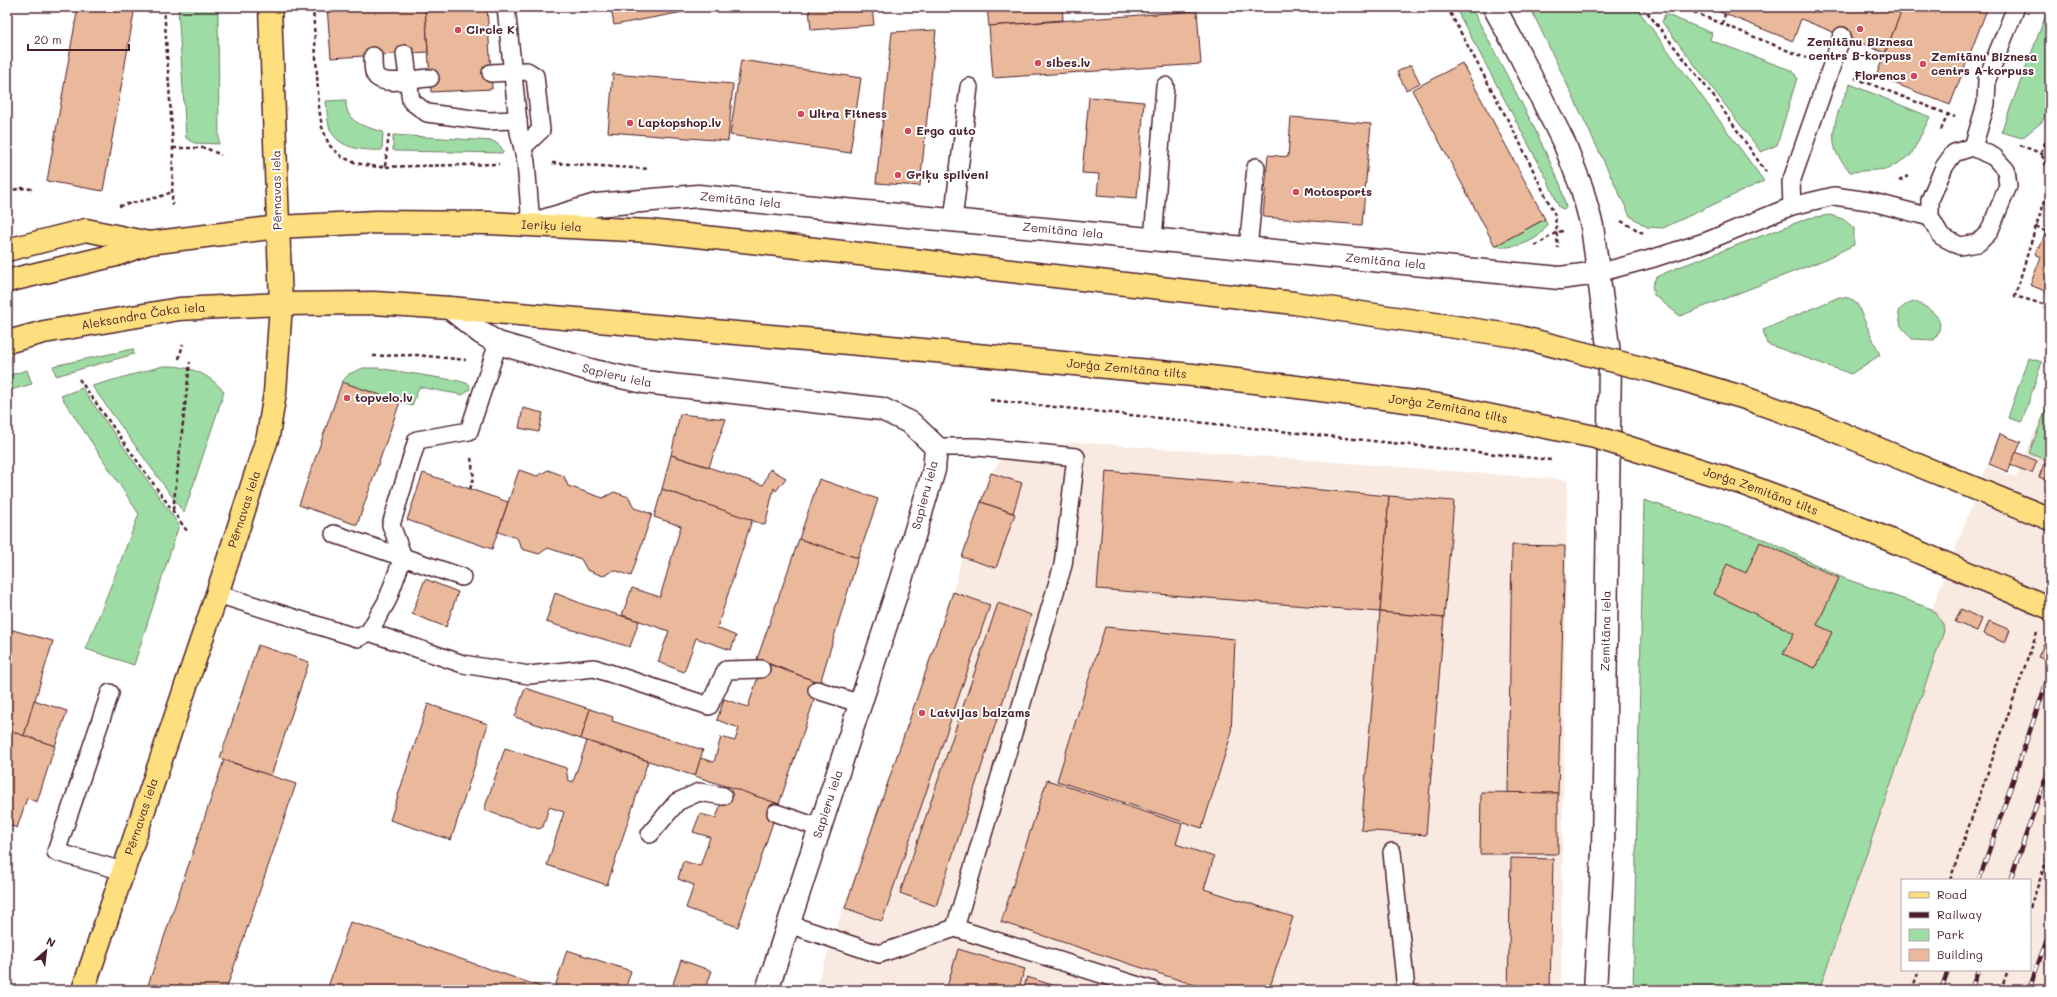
<svg xmlns="http://www.w3.org/2000/svg" width="2057" height="997" viewBox="0 0 2057 997" font-family="Mali,sans-serif">
<style>
.built{fill:#f9eae1;fill-rule:evenodd}
.green{fill:#9ddca4;stroke:#747e68}
.building{fill:#eab99b;stroke:#4a1f2b}
.lines{fill:none;stroke-linecap:round;stroke-linejoin:round}
.lane-casing{stroke:#4a1f2b;stroke-width:20}
.street-casing{stroke:#4a1f2b;stroke-width:25}
.primary-casing{stroke:#4a1f2b;stroke-width:25}
.path{stroke:#4a1f2b;stroke-width:2.5;stroke-dasharray:4 3;stroke-linecap:butt}
.lane{stroke:#fff;stroke-width:17}
.street{stroke:#fff;stroke-width:22}
.primary{stroke:#fddf80;stroke-width:22}
.rail-casing{stroke:#4a1f2b;stroke-width:4.5}
.rail{stroke:#fff;stroke-width:3;stroke-dasharray:9;stroke-linecap:butt}
.primary-bridge-casing{stroke:#4a1f2b;stroke-width:25;stroke-linecap:butt}
.primary-bridge{stroke:#fddf80;stroke-width:22}
.poi-dot{fill:#d1495b;stroke:#fff;stroke-width:1.5}
.labels{text-anchor:middle;stroke-width:4;stroke-linejoin:round;paint-order:stroke}
.poi-label{font-size:12px;font-weight:bold;fill:#4a1f2b;stroke:#fff;text-anchor:start}
.street-label{font-size:12px;fill:#4a1f2b;stroke:#fff}
</style>
<rect width="100%" height="100%" fill="#fff"/>
<filter id="ink" filterUnits="userSpaceOnUse"><feTurbulence type="fractalNoise" baseFrequency=".025" numOctaves="2"/><feDisplacementMap in="SourceGraphic" scale="8" xChannelSelector="R" yChannelSelector="G"/><feConvolveMatrix kernelMatrix="1 2 1 2 8 2 1 2 1" color-interpolation-filters="sRGB"/></filter>
<g filter="url(#ink)">
<!-- built -->
<g class="built">
<path d="M 2050,397 L 2050,990 L 1819,990 L 1944,631 L 1943,624 L 1932,609 L 1987,466 L 2016,477 ZM 1902,880 L 2030,880 L 2030,970 L 1902,970 Z"/>
<path d="M 1077,442 L 1567,480 L 1561,990 L 815,990 L 953,592 L 962,557 L 991,473 L 1007,452 Z"/>
</g>
<!-- green -->
<g class="green">
<path d="M 178,7 L 218,7 L 219,144 L 194,143 L 186,138 Z"/>
<path d="M 1455,7 L 1471,7 L 1533,125 L 1561,186 L 1566,208 L 1563,209 L 1559,207 L 1547,179 Z"/>
<path d="M 1530,7 L 1636,7 L 1764,181 L 1663,228 L 1647,227 L 1630,216 Z"/>
<path d="M 2049,7 L 2050,102 L 2042,122 L 2022,138 L 2001,132 Z"/>
<path d="M 1665,14 L 1712,33 L 1710,40 L 1793,71 L 1797,78 L 1777,145 L 1761,152 L 1662,22 Z"/>
<path d="M 1850,84 L 1930,117 L 1911,155 L 1888,169 L 1850,172 C 1846,166 1840,160 1837,154 C 1827,131 1841,105 1850,84 Z"/>
<path d="M 346,100 C 345,123 364,126 383,132 L 382,150 C 362,151 335,148 329,126 C 327,118 327,109 326,101 Z"/>
<path d="M 393,135 L 493,141 C 498,144 503,147 503,153 L 395,151 L 393,150 Z"/>
<path d="M 1830,215 L 1843,219 L 1854,228 L 1854,245 L 1821,261 L 1680,316 L 1654,295 L 1652,286 L 1656,277 L 1674,269 L 1809,218 Z"/>
<path d="M 1545,219 L 1547,225 C 1539,242 1513,250 1495,246 Z"/>
<path d="M 1839,297 L 1849,298 L 1857,304 L 1880,355 L 1851,374 L 1767,344 L 1763,330 Z"/>
<path d="M 1914,301 C 1932,310 1949,319 1934,340 L 1912,339 L 1901,326 L 1898,311 L 1908,303 Z"/>
<path d="M 133,349 L 134,354 L 56,376 L 53,366 Z"/>
<path d="M 2028,358 L 2042,362 L 2022,422 L 2008,418 Z"/>
<path d="M 163,366 C 187,365 209,373 224,392 L 184,513 L 92,386 Z"/>
<path d="M 363,368 L 378,368 L 459,381 L 469,384 L 470,389 L 463,395 L 419,387 L 412,406 L 342,382 L 349,374 Z"/>
<path d="M 27,370 L 32,384 L 7,391 L 7,376 Z"/>
<path d="M 82,388 L 179,525 L 134,665 L 86,649 L 139,514 L 61,396 Z"/>
<path d="M 2050,400 L 2050,462 L 2029,453 Z"/>
<path d="M 1644,500 L 1766,540 L 1843,578 L 1932,609 L 1943,624 L 1944,631 L 1819,990 L 1633,990 Z"/>
</g>
<!-- building -->
<g class="building">
<path d="M 78,7 L 135,7 L 103,191 L 47,181 Z"/>
<path d="M 327,7 L 425,7 L 428,52 L 331,58 Z"/>
<path d="M 425,7 L 487,7 L 492,89 L 431,92 Z"/>
<path d="M 611,7 L 710,7 L 614,25 Z"/>
<path d="M 809,7 L 872,7 L 874,25 L 811,30 Z"/>
<path d="M 987,7 L 1062,7 L 1063,20 L 989,26 Z"/>
<path d="M 1707,7 L 1903,7 L 1885,53 L 1801,19 L 1793,41 Z"/>
<path d="M 1903,7 L 1988,7 L 1950,105 L 1876,76 Z"/>
<path d="M 1197,11 L 1201,64 L 993,78 L 989,26 Z"/>
<path d="M 936,30 L 920,186 L 876,183 L 892,32 Z"/>
<path d="M 741,60 L 861,78 L 850,153 L 730,135 Z"/>
<path d="M 1462,63 L 1545,219 L 1495,246 L 1412,90 Z"/>
<path d="M 1411,65 L 1420,83 L 1406,90 L 1397,72 Z"/>
<path d="M 613,74 L 733,84 L 728,141 L 608,132 Z"/>
<path d="M 1089,97 L 1144,102 L 1137,198 L 1097,195 L 1099,174 L 1082,173 Z"/>
<path d="M 1291,117 L 1371,124 L 1362,225 L 1263,217 L 1268,155 L 1288,157 Z"/>
<path d="M 2050,220 L 2050,293 L 2030,285 L 2041,257 L 2035,254 L 2038,246 L 2040,247 Z"/>
<path d="M 342,382 L 400,402 L 357,525 L 299,505 Z"/>
<path d="M 523,408 L 543,413 L 539,432 L 519,428 Z"/>
<path d="M 680,414 L 726,419 L 709,467 L 671,455 Z"/>
<path d="M 2000,434 L 2021,442 L 2008,472 L 1989,464 Z"/>
<path d="M 2016,452 L 2037,461 L 2032,473 L 2010,465 Z"/>
<path d="M 671,455 L 763,485 L 770,469 L 786,478 L 776,491 L 774,488 L 765,525 L 662,489 Z"/>
<path d="M 2044,464 L 2050,466 L 2050,481 L 2039,477 Z"/>
<path d="M 519,470 L 537,476 L 548,470 L 564,476 L 568,486 L 603,498 L 614,492 L 629,497 L 634,508 L 652,514 L 631,576 L 614,570 L 603,576 L 587,570 L 581,559 L 548,548 L 539,554 L 522,549 L 517,538 L 498,532 Z"/>
<path d="M 1106,471 L 1389,496 L 1380,612 L 1097,589 Z"/>
<path d="M 423,473 L 508,502 L 492,549 L 407,520 Z"/>
<path d="M 991,473 L 1022,483 L 1013,513 L 981,502 Z"/>
<path d="M 819,479 L 878,499 L 858,558 L 799,539 Z"/>
<path d="M 662,489 L 752,520 L 717,628 L 736,636 L 731,650 L 696,638 L 684,672 L 658,662 L 669,631 L 622,615 L 632,588 L 660,597 L 681,526 L 654,517 Z"/>
<path d="M 1389,496 L 1454,501 L 1444,618 L 1380,612 Z"/>
<path d="M 981,502 L 1015,514 L 996,568 L 962,557 Z"/>
<path d="M 799,539 L 858,558 L 820,683 L 757,659 Z"/>
<path d="M 1760,542 L 1839,578 L 1817,625 L 1832,632 L 1815,668 L 1783,654 L 1794,633 L 1714,594 L 1727,564 L 1746,573 Z"/>
<path d="M 1512,545 L 1565,546 L 1558,793 L 1508,793 Z"/>
<path d="M 425,579 L 458,592 L 446,627 L 412,614 Z"/>
<path d="M 953,592 L 990,605 L 882,921 L 845,908 Z"/>
<path d="M 555,593 L 585,605 L 639,621 L 630,647 L 546,622 Z"/>
<path d="M 998,603 L 1031,615 L 936,906 L 900,893 Z"/>
<path d="M 1961,609 L 1982,619 L 1977,631 L 1955,622 Z"/>
<path d="M 1380,612 L 1444,618 L 1426,835 L 1361,830 Z"/>
<path d="M 1989,621 L 2010,630 L 2005,643 L 1984,634 Z"/>
<path d="M 1105,627 L 1235,639 L 1231,735 L 1202,828 L 1057,781 Z"/>
<path d="M 9,629 L 53,641 L 24,736 L 7,730 L 7,637 Z"/>
<path d="M 2044,644 L 2050,647 L 2050,662 L 2038,657 Z"/>
<path d="M 258,645 L 309,662 L 271,776 L 220,758 Z"/>
<path d="M 763,662 L 820,683 L 779,804 L 695,776 L 700,758 L 714,762 L 721,737 L 735,741 L 739,728 L 717,720 L 724,699 L 748,707 Z"/>
<path d="M 525,688 L 590,709 L 581,739 L 515,717 Z"/>
<path d="M 34,700 L 67,711 L 55,746 L 24,736 Z"/>
<path d="M 428,704 L 488,724 L 451,840 L 390,820 Z"/>
<path d="M 590,709 L 613,717 L 612,721 L 703,750 L 695,776 L 581,739 Z"/>
<path d="M 7,730 L 55,746 L 37,802 L 27,798 L 17,828 L 7,824 Z"/>
<path d="M 587,741 L 648,761 L 607,885 L 547,865 L 564,812 L 549,807 L 543,827 L 539,829 L 484,810 L 505,748 L 566,768 L 568,780 L 573,782 Z"/>
<path d="M 224,760 L 296,784 L 226,990 L 162,990 L 148,985 Z"/>
<path d="M 1047,780 L 1182,824 L 1176,844 L 1214,857 L 1204,889 L 1293,917 L 1269,990 L 1210,990 L 1001,922 Z"/>
<path d="M 727,786 L 779,804 L 738,927 L 686,908 L 694,885 L 678,879 L 683,861 L 700,866 L 710,837 L 693,832 L 700,814 L 716,818 Z"/>
<path d="M 1481,792 L 1558,793 L 1558,854 L 1480,854 Z"/>
<path d="M 1511,858 L 1553,859 L 1550,990 L 1508,990 Z"/>
<path d="M 350,922 L 380,931 L 550,990 L 327,990 Z"/>
<path d="M 958,949 L 1025,969 L 1018,990 L 946,990 Z"/>
<path d="M 567,950 L 631,971 L 625,990 L 554,990 Z"/>
<path d="M 681,960 L 712,971 L 705,990 L 671,990 Z"/>
<path d="M 1027,977 L 1068,990 L 1023,990 Z"/>
</g>
<g class="lines">
<defs>
<g id="lane">
<path d="M 506,7 L 519,132 L 526,162 L 531,225"/>
<path d="M 405,54 L 411,101 L 427,113 L 488,121 L 518,120"/>
<path d="M 373,56 C 373,61 373,67 374,72 C 378,89 417,78 430,78"/>
<path d="M 491,73 L 527,71 L 535,76 L 541,130 L 523,147"/>
<path d="M 1973,147 L 1994,157 L 2006,170 L 2008,186 L 1989,232 L 1978,243 L 1960,246 L 1941,236 L 1930,217 L 1930,200 L 1944,167 L 1954,153 Z"/>
<path d="M 1973,147 L 1986,104 L 1987,79 L 2016,7"/>
<path d="M 1792,206 L 1791,182 L 1842,36"/>
<path d="M 953,220 L 969,87"/>
<path d="M 1153,240 L 1165,86"/>
<path d="M 1248,249 L 1256,167"/>
<path d="M 1598,273 L 1654,258 L 1707,241 L 1792,206 L 1834,196 L 1869,201 L 1930,217"/>
<path d="M 936,447 L 978,447 L 1076,457 L 1063,565 L 955,928 L 1152,990"/>
<path d="M 334,534 L 462,577"/>
<path d="M 217,594 L 358,638 L 369,632 L 387,601 L 403,557 L 391,525 L 417,440 L 469,431 L 498,343"/>
<path d="M 369,632 L 463,664 L 529,675 L 594,668 L 709,706 L 726,670 L 761,669"/>
<path d="M 817,690 L 861,704"/>
<path d="M 110,693 L 56,852 L 123,871"/>
<path d="M 776,813 L 820,828"/>
<path d="M 650,834 L 677,802 L 699,792 L 723,796"/>
<path d="M 1392,852 L 1406,990"/>
<path d="M 788,924 L 879,954 L 955,928"/>
</g>
<g id="street">
<path d="M 1494,7 L 1520,55 L 1565,145 L 1582,189 L 1592,226 L 1610,361 L 1603,851 L 1595,990"/>
<path id="s1" d="M 533,224 L 596,205 L 698,196 L 1560,278 L 1598,273"/>
<path id="s2" d="M 450,308 L 481,333 L 498,343 L 594,371 L 644,382 L 882,409 L 911,423 L 936,447 L 934,470 L 901,579 L 767,990"/>
</g>
<g id="primary">
<path d="M 7,250 L 86,230 L 149,243"/>
<path id="s3" d="M 7,281 L 116,255 L 149,243 L 278,227 L 376,222 L 488,223 L 650,231 L 824,250"/>
<path id="s4" d="M 7,342 L 44,332 L 179,309 L 281,304 L 374,303 L 450,308 L 816,340"/>
<path d="M 1898,457 L 2050,519"/>
<path id="s5" d="M 83,990 L 217,594 L 268,436 L 275,393 L 281,304 L 270,7"/>
</g>
</defs>
<!-- lane casing -->
<use href="#lane" class="lane-casing"/>
<!-- street casing -->
<use href="#street" class="street-casing"/>
<!-- primary casing -->
<use href="#primary" class="primary-casing"/>
<!-- path -->
<g class="path">
<path d="M 164,7 L 173,148 L 172,206"/>
<path d="M 313,7 L 319,108 L 322,127 L 329,145 L 342,157 L 356,163 L 377,167 L 499,164"/>
<path d="M 1447,7 L 1517,137 L 1555,215 L 1558,248"/>
<path d="M 1643,7 L 1714,97 L 1766,172"/>
<path d="M 1681,7 L 1806,58"/>
<path d="M 1722,24 L 1725,14"/>
<path d="M 1855,78 L 1955,117"/>
<path d="M 2050,129 L 2041,153 L 2050,175"/>
<path d="M 1941,130 L 1948,114"/>
<path d="M 2020,145 L 2050,157"/>
<path d="M 173,148 L 206,148 L 221,155"/>
<path d="M 552,163 L 649,169"/>
<path d="M 385,166 L 389,134"/>
<path d="M 1899,181 L 1910,175"/>
<path d="M 2050,187 L 2036,226 L 2015,296 L 2050,306"/>
<path d="M 7,191 L 23,188 L 32,189"/>
<path d="M 119,206 L 159,197 L 172,192"/>
<path d="M 1621,221 L 1643,233"/>
<path d="M 2036,226 L 2050,234"/>
<path d="M 1535,246 L 1557,232 L 1563,231"/>
<path d="M 373,356 L 417,355 L 466,360"/>
<path d="M 179,359 L 183,344"/>
<path d="M 79,379 L 187,531"/>
<path d="M 990,400 L 1551,460"/>
<path d="M 470,489 L 474,478 L 471,458"/>
<path d="M 173,510 L 190,362"/>
<path d="M 1950,880 L 2037,632"/>
<path d="M 2030,908 L 2050,851"/>
<path d="M 1912,990 L 1919,970"/>
<path d="M 2001,990 L 2008,970"/>
</g>
<!-- lane -->
<use href="#lane" class="lane"/>
<!-- street -->
<use href="#street" class="street"/>
<!-- primary -->
<use href="#primary" class="primary"/>
<defs>
<g id="rail">
<path d="M 1979,880 L 2050,672"/>
<path d="M 2010,880 L 2050,766"/>
<path d="M 1941,990 L 1948,970"/>
<path d="M 1971,990 L 1978,970"/>
<path d="M 2029,990 L 2050,930"/>
</g>
</defs>
<!-- rail casing -->
<use href="#rail" class="rail-casing"/>
<!-- rail -->
<use href="#rail" class="rail"/>
<defs>
<g id="primary-bridge">
<path d="M 824,250 L 1294,303 L 1516,336 L 1653,371 L 1742,397 L 1821,425 L 1898,457"/>
<path id="s6" d="M 816,340 L 1193,375 L 1289,386 L 1438,405 L 1595,437 L 1741,483 L 1808,508 L 1883,537 L 2050,608"/>
</g>
</defs>
<!-- primary-bridge casing -->
<use href="#primary-bridge" class="primary-bridge-casing"/>
<!-- primary-bridge -->
<use href="#primary-bridge" class="primary-bridge"/>
</g>
</g>
<!-- markers -->
<g class="poi-dot">
<circle cx="1860" cy="29" r="4"/>
<circle cx="458" cy="30" r="4"/>
<circle cx="1038" cy="63" r="4"/>
<circle cx="1923" cy="64" r="4"/>
<circle cx="1914" cy="76" r="4"/>
<circle cx="801" cy="114" r="4"/>
<circle cx="630" cy="123" r="4"/>
<circle cx="908" cy="131" r="4"/>
<circle cx="898" cy="175" r="4"/>
<circle cx="1296" cy="192" r="4"/>
<circle cx="347" cy="398" r="4"/>
<circle cx="922" cy="713" r="4"/>
</g>
<g class="labels">
<!-- poi labels -->
<g class="poi-label">
<text x="466" y="34">Circle K</text>
<text x="1860" y="46" text-anchor="middle">Zemitānu Biznesa<tspan x="1860" dy="14">centrs B-korpuss</tspan></text>
<text x="1931" y="61">Zemitānu Biznesa<tspan x="1931" dy="14">centrs A-korpuss</tspan></text>
<text x="1046" y="67">sibes.lv</text>
<text x="1906" y="80" text-anchor="end">Florencs</text>
<text x="809" y="118">Ultra Fitness</text>
<text x="638" y="127">Laptopshop.lv</text>
<text x="916" y="135">Ergo auto</text>
<text x="906" y="179">Griķu spilveni</text>
<text x="1304" y="196">Motosports</text>
<text x="355" y="402">topvelo.lv</text>
<text x="930" y="717">Latvijas balzams</text>
</g>
<!-- street labels -->
<g class="street-label">
<text transform="translate(277 190) rotate(-91)" y="4">Pērnavas iela</text>
<text dy="4" stroke="none"><textPath href="#s1" startOffset="211">Zemitāna iela</textPath></text>
<text dy="4" stroke="none"><textPath href="#s3" startOffset="551">Ieriķu iela</textPath></text>
<text dy="4" stroke="none"><textPath href="#s1" startOffset="535">Zemitāna iela</textPath></text>
<text dy="4" stroke="none"><textPath href="#s1" startOffset="859">Zemitāna iela</textPath></text>
<text dy="4" stroke="none"><textPath href="#s4" startOffset="139">Aleksandra Čaka iela</textPath></text>
<text dy="4" stroke="none"><textPath href="#s6" startOffset="312">Jorģa Zemitāna tilts</textPath></text>
<text dy="4" stroke="none"><textPath href="#s2" startOffset="183">Sapieru iela</textPath></text>
<text dy="4" stroke="none"><textPath href="#s6" startOffset="636">Jorģa Zemitāna tilts</textPath></text>
<text dy="4" stroke="none"><textPath href="#s6" startOffset="960">Jorģa Zemitāna tilts</textPath></text>
<text transform="translate(925 495) rotate(-75)" y="4">Sapieru iela</text>
<text dy="4" stroke="none"><textPath href="#s5" startOffset="507">Pērnavas iela</textPath></text>
<text transform="translate(1606 631) rotate(-89)" y="4">Zemitāna iela</text>
<text transform="translate(828 804) rotate(-72)" y="4">Sapieru iela</text>
<text dy="4" stroke="none"><textPath href="#s5" startOffset="183">Pērnavas iela</textPath></text>
</g>
</g>
<!-- margin -->
<rect width="2057" height="997" fill="none" stroke="#fff" stroke-width="24"/>
<rect x="12" y="12" width="2033" height="973" fill="none" stroke="#4a1f2b" stroke-width="1.5" filter="url(#ink)"/>
<!-- legend -->
<rect x="1901" y="879" width="130" height="92" fill="#ffffff" stroke="#b7a5aa"/>
<rect x="1909" y="892" width="20" height="6" fill="#fddf80" stroke="#b7a5aa"/>
<text x="1937" y="899" font-size="12" fill="#4a1f2b">Road</text>
<rect x="1909" y="912" width="20" height="6" fill="#4a1f2b" stroke="#b7a5aa"/>
<text x="1937" y="919" font-size="12" fill="#4a1f2b">Railway</text>
<rect x="1909" y="929" width="20" height="12" fill="#9ddca4" stroke="#b7a5aa"/>
<text x="1937" y="939" font-size="12" fill="#4a1f2b">Park</text>
<rect x="1909" y="949" width="20" height="12" fill="#eab99b" stroke="#b7a5aa"/>
<text x="1937" y="959" font-size="12" fill="#4a1f2b">Building</text>
<!-- north arrow -->
<g transform="translate(46 951) rotate(28)" stroke="#ffffff" stroke-width="3" paint-order="stroke">
<path d="M0-3L7 15L0 10L-7 15Z" fill="#4a1f2b"/>
<text y="-6" font-size="11" font-weight="bold" text-anchor="middle" fill="#4a1f2b">N</text>
</g>
<!-- scale -->
<path d="M28 44v6h101v-6" fill="none" stroke="#4a1f2b" stroke-width="2"/>
<text x="34" y="44" font-size="12" fill="#4a1f2b" stroke="#ffffff" stroke-width="3" paint-order="stroke">20 m</text>
</svg>
